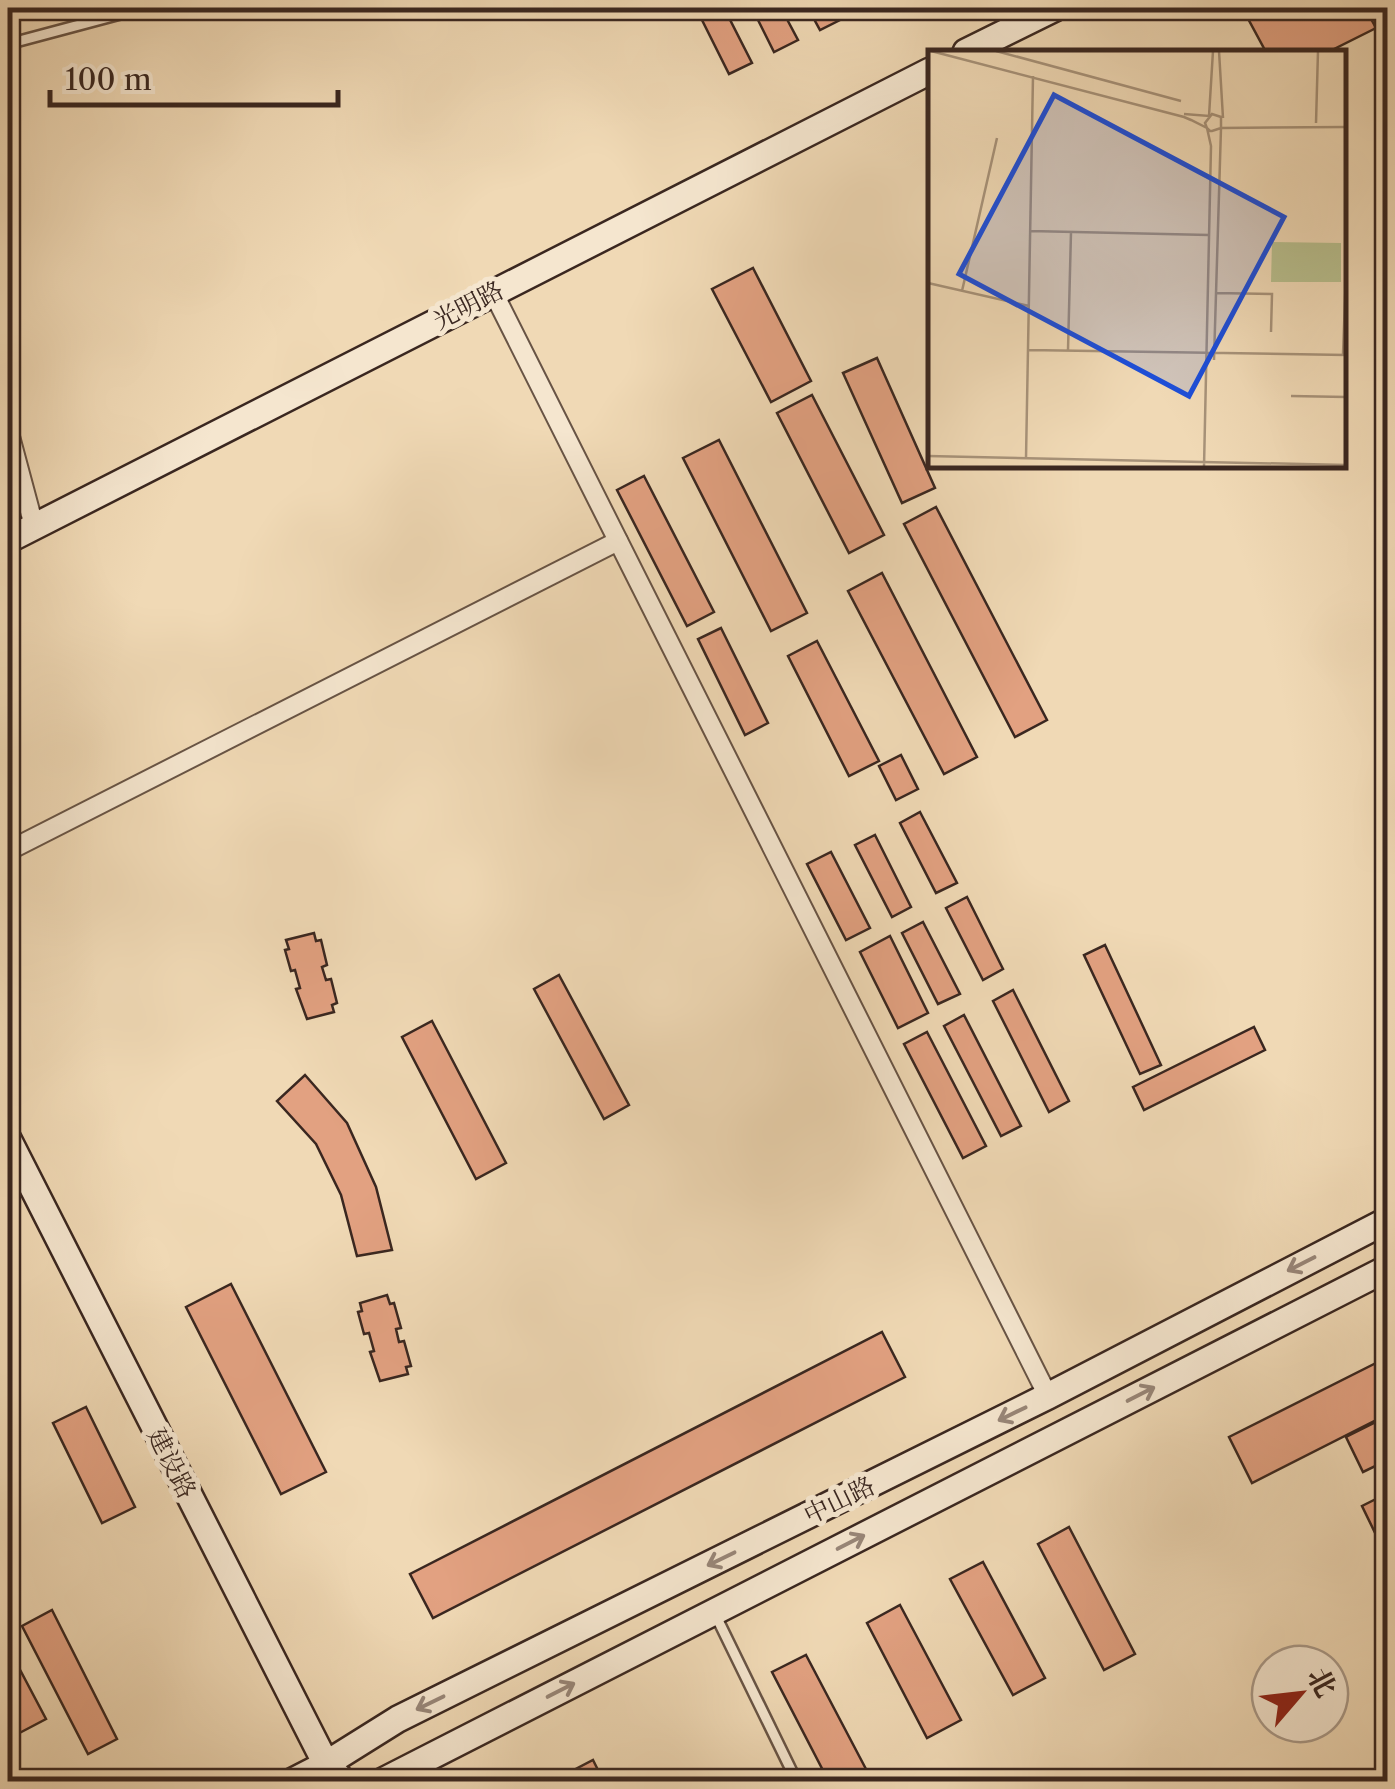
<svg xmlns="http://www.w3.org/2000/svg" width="1395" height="1789" viewBox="0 0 1395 1789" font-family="'Libre Caslon Text','Noto Serif SC',serif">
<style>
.building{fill:#e2a181;stroke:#3a2720;stroke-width:2.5}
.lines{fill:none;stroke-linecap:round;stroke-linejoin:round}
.lane-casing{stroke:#685445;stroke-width:14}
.street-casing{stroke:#685445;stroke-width:22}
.secondary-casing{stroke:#3a2720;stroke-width:30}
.lane{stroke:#f5e6cf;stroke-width:9}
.street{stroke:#f5e6cf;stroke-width:18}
.secondary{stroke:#f5e6cf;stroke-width:25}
.oneway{stroke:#988678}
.labels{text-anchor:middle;stroke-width:10;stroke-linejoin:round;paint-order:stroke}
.street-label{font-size:25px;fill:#3a2720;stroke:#f5e6cf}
.inset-road{fill:none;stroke:#a79279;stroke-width:2.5}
.view{fill:#1d4ed8;fill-opacity:0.15;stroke:#1d4ed8;stroke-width:5}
.inset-edge{fill:none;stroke:#3a2720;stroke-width:5}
</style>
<rect width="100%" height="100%" fill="#f0d9b5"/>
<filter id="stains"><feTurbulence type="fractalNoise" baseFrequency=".002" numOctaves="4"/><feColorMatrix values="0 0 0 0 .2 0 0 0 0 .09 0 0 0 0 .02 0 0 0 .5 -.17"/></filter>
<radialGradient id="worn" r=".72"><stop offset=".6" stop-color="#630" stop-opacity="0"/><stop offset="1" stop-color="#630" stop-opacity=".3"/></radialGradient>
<!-- building -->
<g class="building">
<path d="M 696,8 L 724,8 L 752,63 L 729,74 Z"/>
<path d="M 752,8 L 781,8 L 798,40 L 774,52 Z"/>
<path d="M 808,8 L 839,8 L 844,18 L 820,30 Z"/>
<path d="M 1256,8 L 1365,8 L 1376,28 L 1328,52 L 1266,52 L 1245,13 Z"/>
<path d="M 753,268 L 811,381 L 771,402 L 712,289 Z"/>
<path d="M 877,358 L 935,488 L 902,503 L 843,373 Z"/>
<path d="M 812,395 L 884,535 L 849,553 L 777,413 Z"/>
<path d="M 719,440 L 807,613 L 771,631 L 683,458 Z"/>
<path d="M 644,476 L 714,612 L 687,626 L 617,490 Z"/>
<path d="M 936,507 L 1047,720 L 1015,737 L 904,524 Z"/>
<path d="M 882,573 L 977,757 L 944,774 L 848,591 Z"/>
<path d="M 721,628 L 768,723 L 745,735 L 698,639 Z"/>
<path d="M 817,641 L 879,761 L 849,776 L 788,656 Z"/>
<path d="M 901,755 L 918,789 L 896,800 L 879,766 Z"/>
<path d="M 920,812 L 957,883 L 936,893 L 900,823 Z"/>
<path d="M 875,835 L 911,907 L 892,917 L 855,845 Z"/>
<path d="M 831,852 L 870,928 L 846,940 L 807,864 Z"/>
<path d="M 967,897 L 1003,969 L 983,980 L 946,908 Z"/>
<path d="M 923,922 L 960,994 L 938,1004 L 902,933 Z"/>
<path d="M 314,933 L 316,941 L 321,940 L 327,965 L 322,967 L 326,980 L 331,979 L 337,1003 L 332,1005 L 334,1012 L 307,1019 L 296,989 L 300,988 L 295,970 L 291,971 L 285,950 L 289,949 L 286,940 Z"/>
<path d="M 890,936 L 928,1013 L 898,1028 L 860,952 Z"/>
<path d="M 1105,945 L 1161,1065 L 1140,1074 L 1084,955 Z"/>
<path d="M 559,975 L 629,1105 L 604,1119 L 534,989 Z"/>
<path d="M 1013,990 L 1069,1101 L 1049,1112 L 993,1001 Z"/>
<path d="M 964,1015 L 1021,1126 L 1001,1136 L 944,1026 Z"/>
<path d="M 432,1021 L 506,1163 L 476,1179 L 402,1037 Z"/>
<path d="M 1254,1027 L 1265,1050 L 1144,1110 L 1133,1087 Z"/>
<path d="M 927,1032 L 986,1146 L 963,1158 L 904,1044 Z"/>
<path d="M 305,1075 L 347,1123 L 376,1187 L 392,1250 L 357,1256 L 341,1195 L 316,1144 L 277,1101 Z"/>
<path d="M 231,1284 L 326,1472 L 281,1494 L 186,1307 Z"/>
<path d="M 387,1295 L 390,1304 L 394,1303 L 401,1328 L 396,1329 L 399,1342 L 404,1341 L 411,1366 L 406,1367 L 408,1374 L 380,1381 L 370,1352 L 374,1351 L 369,1333 L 364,1334 L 358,1312 L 362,1311 L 360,1303 Z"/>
<path d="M 882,1332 L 905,1377 L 433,1618 L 410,1574 Z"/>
<path d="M 1388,1357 L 1388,1414 L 1252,1483 L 1229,1437 Z"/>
<path d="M 86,1407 L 135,1507 L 102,1523 L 53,1423 Z"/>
<path d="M 1388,1416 L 1388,1460 L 1363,1472 L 1346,1437 Z"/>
<path d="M 1388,1493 L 1388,1537 L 1379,1541 L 1362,1506 Z"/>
<path d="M 1069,1527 L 1135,1654 L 1104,1670 L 1038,1544 Z"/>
<path d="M 983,1562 L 1045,1678 L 1013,1695 L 950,1579 Z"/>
<path d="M 900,1605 L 961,1720 L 927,1738 L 867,1623 Z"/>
<path d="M 52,1610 L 117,1739 L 88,1754 L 22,1626 Z"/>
<path d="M 8,1647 L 46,1719 L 8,1739 Z"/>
<path d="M 806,1655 L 867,1771 L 848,1782 L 829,1782 L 772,1672 Z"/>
<path d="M 593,1760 L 604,1782 L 573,1782 L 568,1773 Z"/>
</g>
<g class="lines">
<defs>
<g id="lane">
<path d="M 8,44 L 143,8"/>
<path d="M 715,1614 L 797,1782"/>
</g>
<g id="street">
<path d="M 493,292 L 1048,1396"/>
<path d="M 8,429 L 34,526"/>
<path d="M 8,851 L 618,541"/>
</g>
<g id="secondary">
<path d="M 966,52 L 1055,8"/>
<path d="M 8,540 L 930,71"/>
<path d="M 8,1139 L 326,1764 L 344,1782"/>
<path d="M 291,1782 L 326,1764 L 398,1719 L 1048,1396 L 1388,1220"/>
<path d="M 381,1782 L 1388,1268"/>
</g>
</defs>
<!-- lane casing -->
<use href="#lane" class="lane-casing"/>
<!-- street casing -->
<use href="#street" class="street-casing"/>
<!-- secondary casing -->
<use href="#secondary" class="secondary-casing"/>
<!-- lane -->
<use href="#lane" class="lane"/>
<!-- street -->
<use href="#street" class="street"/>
<!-- secondary -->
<use href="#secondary" class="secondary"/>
</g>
<!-- one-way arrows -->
<defs><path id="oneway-shaft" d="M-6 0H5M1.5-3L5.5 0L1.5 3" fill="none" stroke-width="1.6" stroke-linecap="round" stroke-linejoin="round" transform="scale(2.5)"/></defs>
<g class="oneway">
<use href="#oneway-shaft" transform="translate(1301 1264) rotate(153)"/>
<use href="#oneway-shaft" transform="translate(1141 1394) rotate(-27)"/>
<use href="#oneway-shaft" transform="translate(1012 1414) rotate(154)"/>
<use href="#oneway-shaft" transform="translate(851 1542) rotate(-27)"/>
<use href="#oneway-shaft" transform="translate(721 1559) rotate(154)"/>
<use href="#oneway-shaft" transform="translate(561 1690) rotate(-27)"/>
<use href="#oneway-shaft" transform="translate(430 1703) rotate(154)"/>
</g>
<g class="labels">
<!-- street labels -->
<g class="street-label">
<text transform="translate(468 305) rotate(-27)" y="9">光明路</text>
<text transform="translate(172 1463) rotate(63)" y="9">建设路</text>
<text transform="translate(839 1500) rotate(-26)" y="9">中山路</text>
</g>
</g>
<!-- overview -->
<g transform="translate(928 50)">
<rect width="418" height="418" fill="#f0d9b5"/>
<path d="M 344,192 L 413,193 L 413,232 L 343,232 Z" fill="#b8bf8e"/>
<path class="inset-road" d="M 3,1 L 256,67 L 263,70 L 279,78 L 282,81 L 284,81 L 293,78 L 293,67 L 284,64 L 277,73 L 279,78 L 283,96 L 276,417M 68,1 L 253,51M 291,1 L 295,68M 256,64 L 281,66 L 285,1M 388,73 L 390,1M 102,181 L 281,185M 0,233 L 101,256M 34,241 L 69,88M 288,243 L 344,244 L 343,282M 100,300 L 418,305M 140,300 L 143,182M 415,304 L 418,223M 286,310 L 293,78 L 418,77M 363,346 L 418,347M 0,406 L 418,415M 98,408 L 105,26"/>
<path class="view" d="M 126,45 L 356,167 L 261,346 L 31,224 Z"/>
<rect width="418" height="418" class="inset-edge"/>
</g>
<!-- margin -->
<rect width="1395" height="1789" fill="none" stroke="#f0d9b5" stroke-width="40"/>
<rect x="10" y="10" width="1375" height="1769" fill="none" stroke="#3a2720" stroke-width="5"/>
<rect x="20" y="20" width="1355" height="1749" fill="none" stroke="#3a2720" stroke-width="2.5"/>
<!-- north arrow -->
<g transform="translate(1300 1694) rotate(62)"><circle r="48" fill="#f5e6cf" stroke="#aa9a89" stroke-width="2.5"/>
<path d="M0-8L18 38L0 25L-18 38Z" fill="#8f2418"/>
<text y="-15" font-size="28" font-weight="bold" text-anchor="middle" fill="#3a2720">北</text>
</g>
<!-- scale -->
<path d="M50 90v15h288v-15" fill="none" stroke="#3a2720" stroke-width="5"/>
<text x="65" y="90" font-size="30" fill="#3a2720" stroke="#f5e6cf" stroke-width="8" paint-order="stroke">100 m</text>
<rect width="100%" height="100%" filter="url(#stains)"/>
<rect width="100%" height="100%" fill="url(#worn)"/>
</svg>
